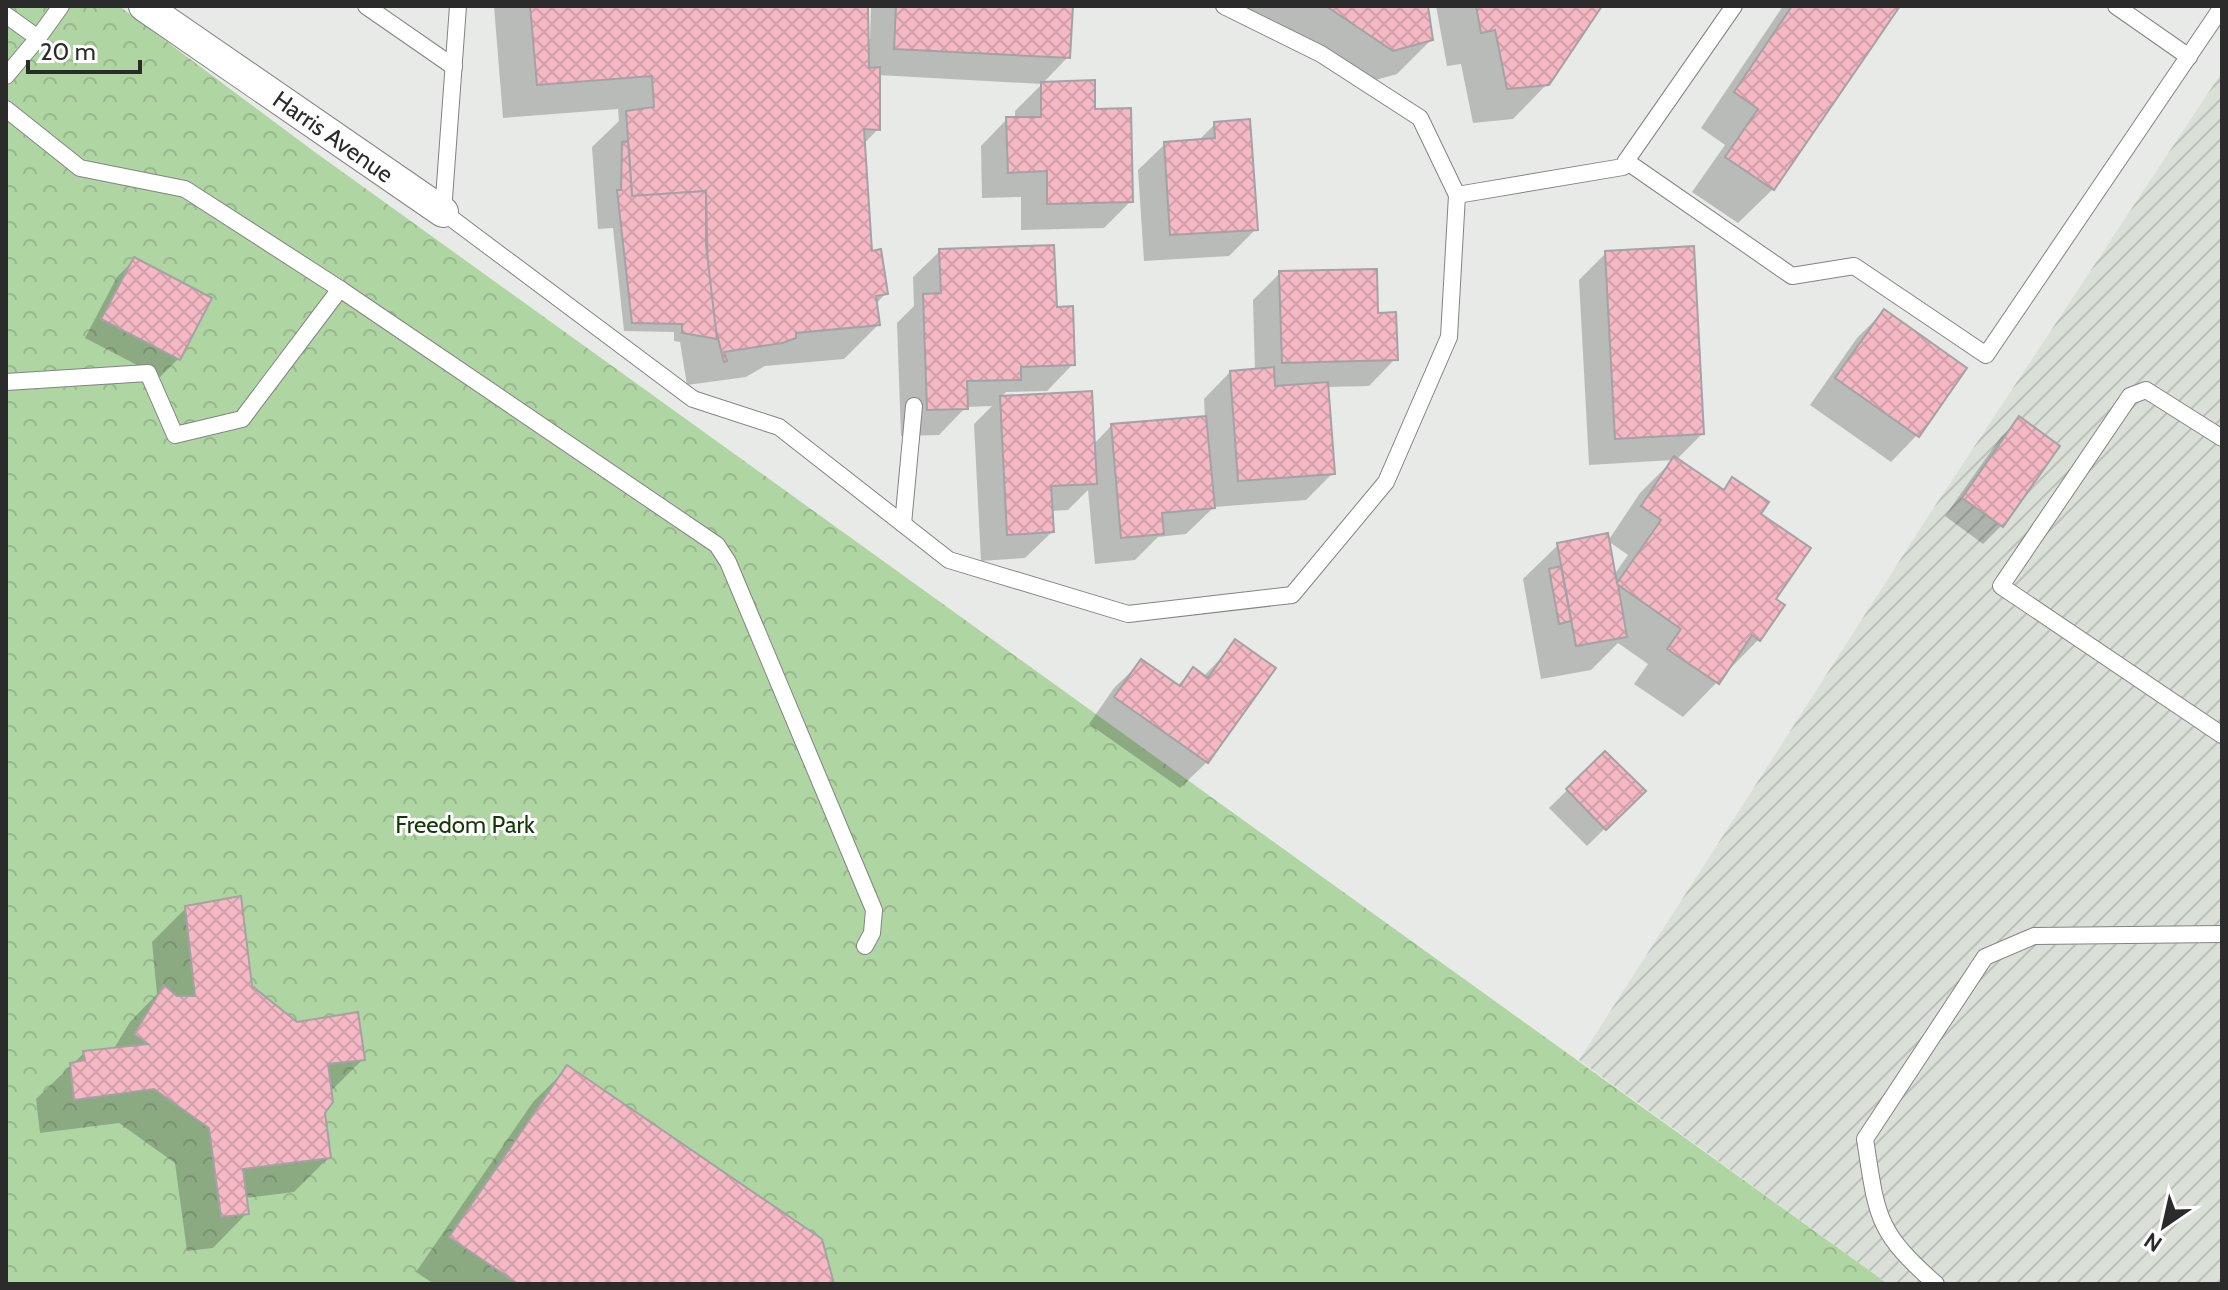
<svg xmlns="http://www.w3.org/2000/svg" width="2228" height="1290" viewBox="0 0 2228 1290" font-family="Cabin,sans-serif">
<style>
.industrial{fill:url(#industrial-furrows)}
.park{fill:url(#park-crowns)}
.shadow{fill:#0003;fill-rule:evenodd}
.building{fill:url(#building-cross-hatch);stroke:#a5a2a3;stroke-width:2}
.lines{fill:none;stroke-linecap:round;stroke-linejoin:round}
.lane-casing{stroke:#828481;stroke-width:18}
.street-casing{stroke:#828481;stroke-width:32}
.lane{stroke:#fff;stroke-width:16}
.street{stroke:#fff;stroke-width:30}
.labels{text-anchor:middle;stroke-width:6;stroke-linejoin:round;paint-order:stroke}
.street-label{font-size:24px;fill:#2a2b2a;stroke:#fff}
.park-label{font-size:24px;fill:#143906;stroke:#fff}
</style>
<defs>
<pattern id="industrial-furrows" width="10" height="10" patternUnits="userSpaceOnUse" patternTransform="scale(2)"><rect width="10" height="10" fill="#dae0d8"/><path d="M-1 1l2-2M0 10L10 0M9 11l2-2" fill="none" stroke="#bbc0ba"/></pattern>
<pattern id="park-crowns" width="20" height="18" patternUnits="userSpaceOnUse" patternTransform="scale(2)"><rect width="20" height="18" fill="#afd5a3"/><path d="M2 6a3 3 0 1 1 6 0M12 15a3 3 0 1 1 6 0" fill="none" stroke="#97b78c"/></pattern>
<pattern id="building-cross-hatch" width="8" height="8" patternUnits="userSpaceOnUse" patternTransform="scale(2)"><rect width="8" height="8" fill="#f5b9c5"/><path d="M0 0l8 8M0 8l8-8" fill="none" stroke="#d29fa9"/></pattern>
</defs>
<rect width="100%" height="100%" fill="#e8eae8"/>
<!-- industrial -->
<path class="industrial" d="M 2222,72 L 2222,1284 L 1888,1284 L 1579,1060 L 1927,518 Z"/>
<!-- park -->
<path class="park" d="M 6,6 L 119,6 L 312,150 L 1888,1284 L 6,1284 Z"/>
<!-- shadow -->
<g class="shadow">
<path d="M 494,6 L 866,6 L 866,39 L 870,39 L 871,6 L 1071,6 L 1068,57 L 1042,84 L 878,75 L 878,129 L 863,145 L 870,253 L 886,293 L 875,305 L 878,325 L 844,359 L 765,366 L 746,377 L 687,385 L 680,342 L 674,341 L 674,332 L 624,331 L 613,228 L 598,229 L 592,147 L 619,121 L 618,109 L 503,118 Z"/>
<path d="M 1245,6 L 1426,6 L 1431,40 L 1397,74 L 1358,85 Z"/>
<path d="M 1436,6 L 1599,6 L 1548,83 L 1513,119 L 1473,123 L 1461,64 L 1447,66 Z"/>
<path d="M 1783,6 L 1897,6 L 1773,189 L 1738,223 L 1692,192 L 1725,145 L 1701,128 Z"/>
<path d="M 1042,84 L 1093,111 L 1131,201 L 1104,228 L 1021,230 L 1021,197 L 982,198 L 981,146 L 1007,119 L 1015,119 L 1015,111 Z"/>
<path d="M 1215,124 L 1256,229 L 1229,256 L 1144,261 L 1138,170 L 1165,144 L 1197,142 Z"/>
<path d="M 940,251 L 1055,309 L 1073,364 L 1047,391 L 1006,392 L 1001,397 L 1093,445 L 1111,426 L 1205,418 L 1204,399 L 1230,372 L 1255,371 L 1253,300 L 1280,273 L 1376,315 L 1395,359 L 1369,386 L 1326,387 L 1333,473 L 1306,500 L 1214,507 L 1186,534 L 1158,537 L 1135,560 L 1095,564 L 1088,490 L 1068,510 L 1051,511 L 1052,532 L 1025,558 L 981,561 L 974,424 L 992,406 L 966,407 L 939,435 L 901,436 L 897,323 L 914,306 L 913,277 Z"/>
<path d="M 1606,253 L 1702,434 L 1676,460 L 1721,491 L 1733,480 L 1758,514 L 1773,600 L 1759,639 L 1683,717 L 1634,684 L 1648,664 L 1618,643 L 1591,670 L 1541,679 L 1523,579 L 1558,545 L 1608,541 L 1640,493 L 1673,460 L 1589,465 L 1579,280 ZM 1608,541 L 1628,555 L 1614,575 Z"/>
<path d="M 135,259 L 210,299 L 178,359 L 160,377 L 85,338 L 117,277 Z"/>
<path d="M 1884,311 L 1917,435 L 1891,462 L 1810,405 L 1857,338 Z"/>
<path d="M 2019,419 L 2057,446 L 2001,526 L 1983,544 L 1945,516 L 2001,437 Z"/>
<path d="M 1236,642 L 1207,762 L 1180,788 L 1089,724 L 1114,688 L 1141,662 L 1177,686 L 1193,670 L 1203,677 Z"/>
<path d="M 1605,753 L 1643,791 L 1587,846 L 1549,808 Z"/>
<path d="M 186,908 L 251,987 L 297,1024 L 363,1059 L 330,1092 L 323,1113 L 329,1157 L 294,1192 L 245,1198 L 247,1213 L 213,1248 L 187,1251 L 175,1163 L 119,1123 L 40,1133 L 36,1099 L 84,1053 L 113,1050 L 130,1022 L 157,994 L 152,942 Z"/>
<path d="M 568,1067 L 832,1284 L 434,1284 L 416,1272 L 533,1102 Z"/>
</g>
<!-- building -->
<g class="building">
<path d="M 530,6 L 868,6 L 869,68 L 880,67 L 880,130 L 864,129 L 872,251 L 881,249 L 888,294 L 876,296 L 880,325 L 796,333 L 796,338 L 782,343 L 724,352 L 727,361 L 724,362 L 712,315 L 708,278 L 706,191 L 632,196 L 626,111 L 654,107 L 652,76 L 537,85 Z"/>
<path d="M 896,6 L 1073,6 L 1070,58 L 894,49 Z"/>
<path d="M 1326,6 L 1428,6 L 1433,40 L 1393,51 Z"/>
<path d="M 1476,6 L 1602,6 L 1549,85 L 1507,89 L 1495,30 L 1481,33 Z"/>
<path d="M 1792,6 L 1900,6 L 1774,190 L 1725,157 L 1758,109 L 1734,92 Z"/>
<path d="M 1095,80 L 1095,109 L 1131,108 L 1133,202 L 1047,204 L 1047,171 L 1008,173 L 1006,117 L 1041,117 L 1041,82 Z"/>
<path d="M 1250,119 L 1258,230 L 1170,235 L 1164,142 L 1215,138 L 1214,122 Z"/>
<path d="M 628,141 L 632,196 L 706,191 L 706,245 L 717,339 L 682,333 L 682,324 L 632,323 L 617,190 L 621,190 L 622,142 Z"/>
<path d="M 1054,245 L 1057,307 L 1073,306 L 1075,365 L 1021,367 L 1021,380 L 967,381 L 968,409 L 927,410 L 923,294 L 941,293 L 939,249 Z"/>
<path d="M 1694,246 L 1704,434 L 1615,439 L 1605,251 Z"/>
<path d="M 134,257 L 212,298 L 180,360 L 101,319 Z"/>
<path d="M 1377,269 L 1378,313 L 1396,312 L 1398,360 L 1282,363 L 1279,271 Z"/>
<path d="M 1884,309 L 1967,368 L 1919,437 L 1835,378 Z"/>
<path d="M 1274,367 L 1275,386 L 1328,382 L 1335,474 L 1238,481 L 1230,371 Z"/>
<path d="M 1092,391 L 1097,484 L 1051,486 L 1054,532 L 1007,535 L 1000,396 Z"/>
<path d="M 1206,416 L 1215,508 L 1162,513 L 1164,534 L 1121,538 L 1111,424 Z"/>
<path d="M 2019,416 L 2060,446 L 2003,527 L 1962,498 Z"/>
<path d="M 1674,456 L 1724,490 L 1732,477 L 1769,502 L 1761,514 L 1811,548 L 1776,599 L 1785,605 L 1760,641 L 1752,635 L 1719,684 L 1667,649 L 1681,629 L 1618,585 L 1627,637 L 1576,646 L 1557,543 L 1608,533 L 1617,583 L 1661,520 L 1641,506 Z"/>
<path d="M 1561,566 L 1571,621 L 1559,624 L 1549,569 Z"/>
<path d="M 1235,639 L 1276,668 L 1208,763 L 1114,697 L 1141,659 L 1180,686 L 1193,667 L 1208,678 Z"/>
<path d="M 1605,751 L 1646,791 L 1606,830 L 1566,789 Z"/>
<path d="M 241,896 L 252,986 L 297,1022 L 358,1012 L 365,1060 L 328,1064 L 333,1102 L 325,1113 L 331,1158 L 243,1169 L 249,1214 L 221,1217 L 209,1128 L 154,1089 L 74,1100 L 70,1063 L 85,1060 L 83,1051 L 148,1044 L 134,1034 L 164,985 L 177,996 L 195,996 L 185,906 Z"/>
<path d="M 567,1065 L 822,1239 L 834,1284 L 518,1284 L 449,1237 Z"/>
</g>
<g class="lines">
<defs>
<g id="lane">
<path d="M 366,6 L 454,67"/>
<path d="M 458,6 L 443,212 L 693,399 L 779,427 L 949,560 L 1128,614 L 1292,595 L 1386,482 L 1449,337 L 1457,195 L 1623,167 L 1626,161"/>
<path d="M 1224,6 L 1321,54 L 1420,118 L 1457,195"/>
<path d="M 1734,6 L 1626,161 L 1792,276 L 1854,266 L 1986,355 L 2222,7"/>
<path d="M 2116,6 L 2189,57"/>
<path d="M 6,15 L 38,38 L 61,6"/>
<path d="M 6,76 L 38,38"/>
<path d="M 6,109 L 80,168 L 185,189 L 340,289 L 242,419 L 175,435 L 148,373 L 6,382"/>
<path d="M 340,289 L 717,545 L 728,562 L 874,910 L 872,933 L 865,946"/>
<path d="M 2222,438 L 2146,390 L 2130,396 L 2001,586 L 2222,735"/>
<path d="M 903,524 L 914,406"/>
<path d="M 1936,1284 C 1875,1231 1877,1215 1865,1139 L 1985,957 L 2034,936 L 2222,934"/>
</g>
<path id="street" d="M 144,6 L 443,212"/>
</defs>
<!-- lane casing -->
<use href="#lane" class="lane-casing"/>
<!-- street casing -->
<use href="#street" class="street-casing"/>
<!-- lane -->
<use href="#lane" class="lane"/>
<!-- street -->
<use href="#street" class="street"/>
</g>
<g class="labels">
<!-- street labels -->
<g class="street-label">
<text transform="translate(333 137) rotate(35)" y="8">Harris Avenue</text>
</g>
<!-- park labels -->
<g class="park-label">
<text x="465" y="833">Freedom Park</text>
</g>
</g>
<!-- border -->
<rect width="2228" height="1290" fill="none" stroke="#2a2b2a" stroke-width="16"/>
<!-- north arrow -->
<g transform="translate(2164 1226) rotate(214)" stroke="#ffffff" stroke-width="6" paint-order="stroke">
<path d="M0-6L14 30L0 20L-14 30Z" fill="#2a2b2a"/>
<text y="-12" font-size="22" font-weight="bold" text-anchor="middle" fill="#2a2b2a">N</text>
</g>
<!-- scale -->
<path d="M28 60v12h112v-12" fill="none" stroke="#2a2b2a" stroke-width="4"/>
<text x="40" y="60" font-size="24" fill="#2a2b2a" stroke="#ffffff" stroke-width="6" paint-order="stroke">20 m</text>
</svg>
